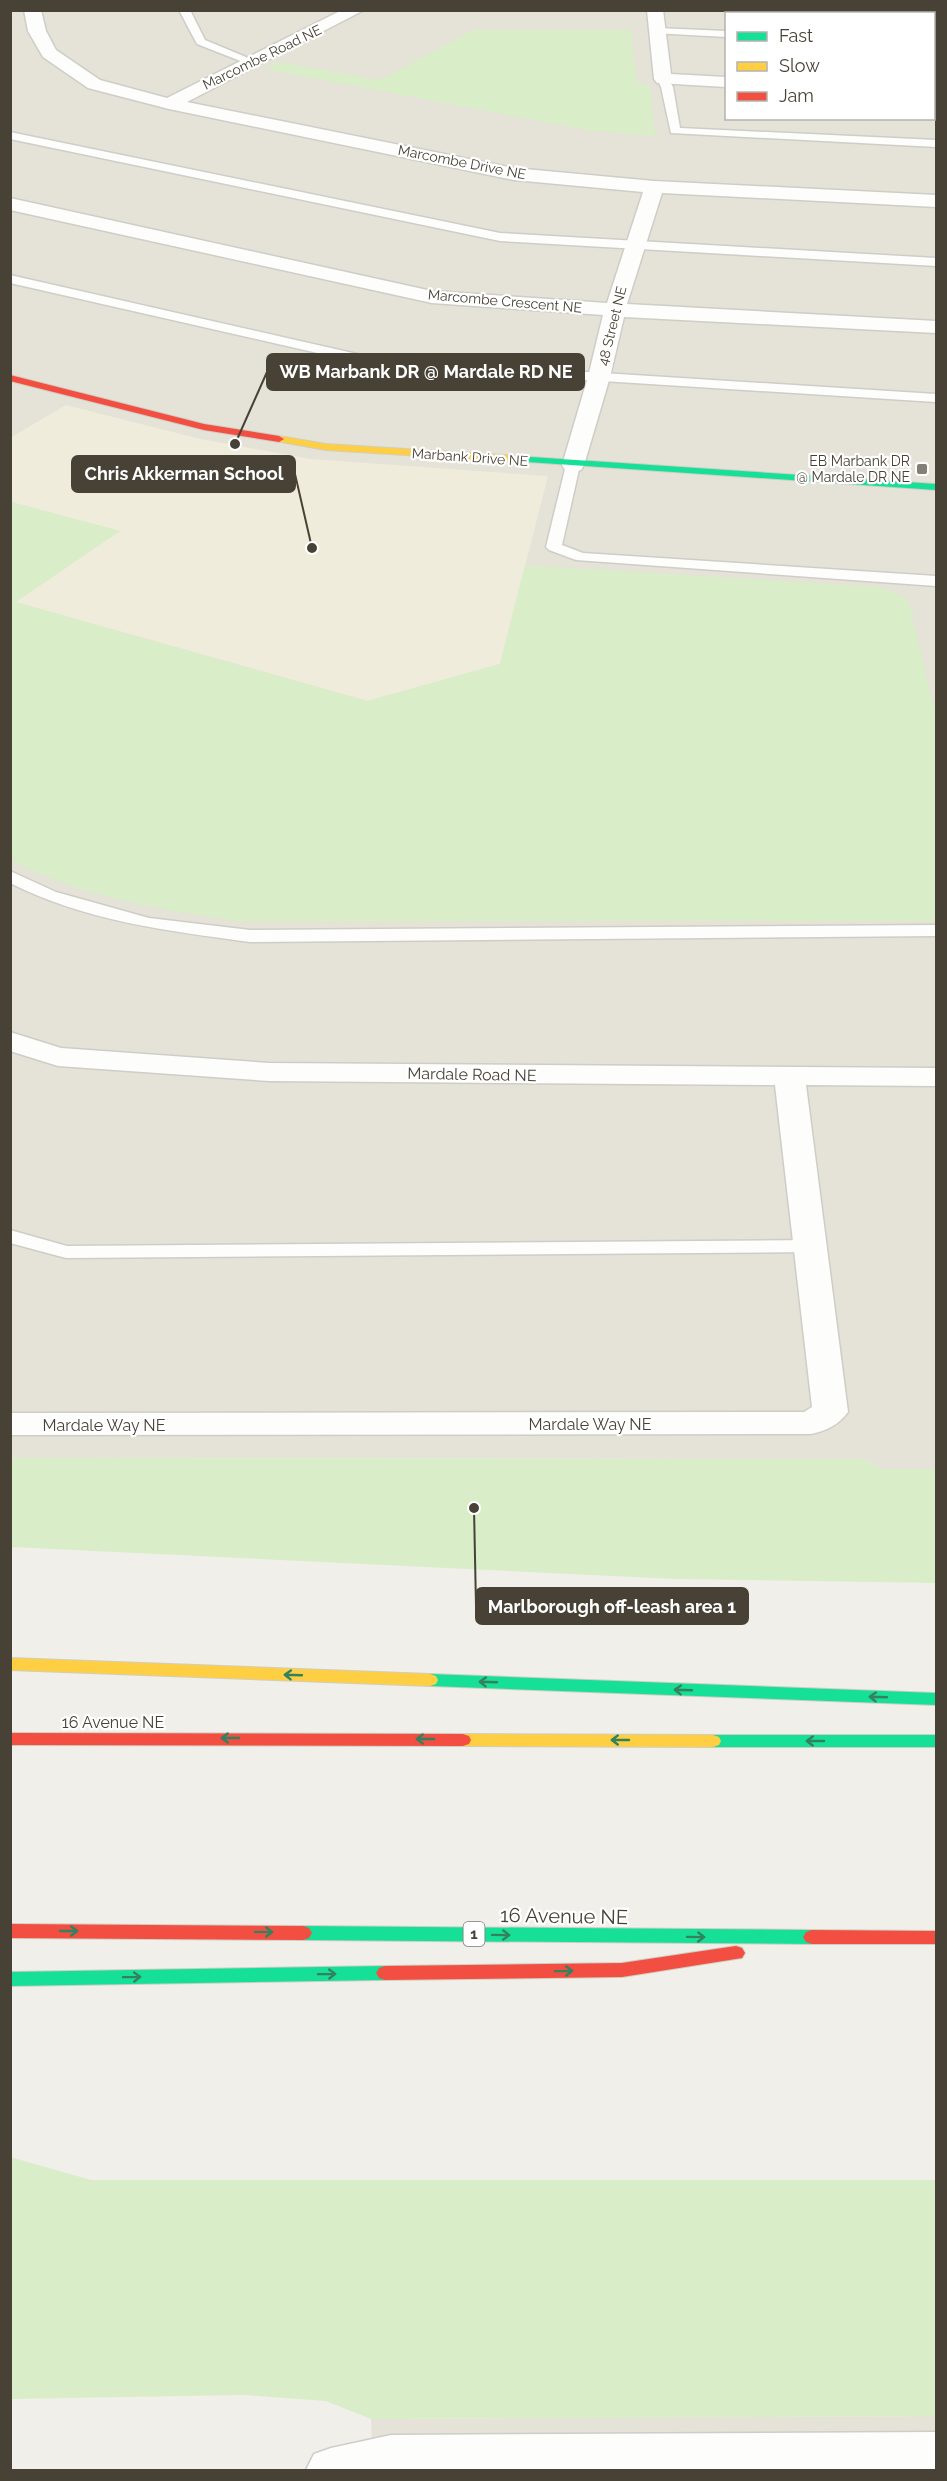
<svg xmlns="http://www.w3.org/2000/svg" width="947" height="2481" viewBox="0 0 947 2481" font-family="Raleway,sans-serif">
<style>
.residential{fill:#e5e2d7;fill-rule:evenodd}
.education{fill:#efecdb}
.green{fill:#d9edc8}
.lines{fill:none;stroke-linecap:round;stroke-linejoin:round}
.lane-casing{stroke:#cecdc7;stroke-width:3}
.street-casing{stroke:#cecdc7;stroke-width:3}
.fast-casing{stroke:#d0cec0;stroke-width:2}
.slow-casing{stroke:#d0cec0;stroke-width:2}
.jam-casing{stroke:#d0cec0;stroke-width:2}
.lane{fill:#fdfdfc;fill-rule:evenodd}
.street{fill:#fdfdfc;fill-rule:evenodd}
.fast{fill:#16e098;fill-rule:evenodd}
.slow{fill:#ffcf43;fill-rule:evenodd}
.jam{fill:#f24e42;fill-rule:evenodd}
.oneway{stroke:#33815d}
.poi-dot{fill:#827f74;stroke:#fff;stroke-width:2}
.labels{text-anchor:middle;stroke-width:4.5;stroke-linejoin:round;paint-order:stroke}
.far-street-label{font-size:14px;fill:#474235;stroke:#fff}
.far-poi-label{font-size:14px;fill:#474235;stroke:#fff;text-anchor:end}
.shield{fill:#fff;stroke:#7e7b72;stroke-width:1.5}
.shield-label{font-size:15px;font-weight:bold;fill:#474235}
.street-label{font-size:16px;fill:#474235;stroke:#fff}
.near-street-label{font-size:20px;fill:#474235;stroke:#fff}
.leader{fill:none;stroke:#474235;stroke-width:2}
.callout-dot{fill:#474235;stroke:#fff;stroke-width:2}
.callout{fill:#474235;stroke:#474235;stroke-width:2}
.callout-label{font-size:18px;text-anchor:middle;font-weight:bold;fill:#fff}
</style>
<rect width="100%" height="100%" fill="#f0efea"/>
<!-- residential -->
<g class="residential">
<path d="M 11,11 L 936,11 L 936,1469 L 882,1469 L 864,1459 L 11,1458 ZM 726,14 L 934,14 L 934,118 L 726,118 Z"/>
<path d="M 936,2416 L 936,2470 L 373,2470 L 371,2419 Z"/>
</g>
<!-- education -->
<path class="education" d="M 66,405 L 201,439 L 311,459 L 548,476 L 500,664 L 368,701 L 15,602 L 119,531 L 11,502 L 10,438 Z"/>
<!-- green -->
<g class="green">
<path d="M 473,30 L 630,30 L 637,82 L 650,87 L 655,136 L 592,131 L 265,69 L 279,62 L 380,80 Z"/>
<path d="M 11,502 L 120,531 L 16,602 L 367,701 L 500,664 L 525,565 L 880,587 L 908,599 L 936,717 L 936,921 L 237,921 C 160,909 80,897 11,860 Z"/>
<path d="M 10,1458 L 864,1459 L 882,1469 L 936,1469 L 936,1583 L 676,1579 L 11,1547 Z"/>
<path d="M 10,2157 L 91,2180 L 936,2180 L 936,2416 L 371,2419 L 326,2401 L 243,2395 L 11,2399 Z"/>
</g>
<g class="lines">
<defs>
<g id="lane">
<path d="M 179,10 L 190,10 L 205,40 L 258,62 L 252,65 L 248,64 L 197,44 Z"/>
<path d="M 657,28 L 726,31 L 726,37 L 653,33 L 653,29 Z"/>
<rect x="934" y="41" width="2" height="6"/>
<path d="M 663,76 L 667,77 L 673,87 L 680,128 L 936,140 L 936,147 L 671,133 L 661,87 L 657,79 Z"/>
<path d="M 10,132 L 500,233 L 936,258 L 936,266 L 500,241 L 10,139 Z"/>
<path d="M 10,275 L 379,359 L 936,394 L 936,402 L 379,367 L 10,283 Z"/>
<path d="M 573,461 L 580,465 L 562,545 L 583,553 L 936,576 L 936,586 L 576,560 L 549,550 L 546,547 L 566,465 Z"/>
<path d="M 10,871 L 56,892 L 149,918 L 250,930 L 936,925 L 936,936 L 250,942 C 168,931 85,921 10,883 Z"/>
<path d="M 10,1230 L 67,1246 L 811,1240 L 818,1242 L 822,1246 L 818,1250 L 811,1252 L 66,1258 L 10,1243 Z"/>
</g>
<g id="street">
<path d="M 24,10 L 41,10 L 46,31 L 56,50 L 100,80 L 167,98 L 342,10 L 364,10 L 187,102 L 514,168 L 654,181 L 936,195 L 936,207 L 662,193 L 627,304 L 936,321 L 936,333 L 624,317 L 610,377 L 584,465 L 581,470 L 573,472 L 565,470 L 562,465 L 588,377 L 603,315 L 432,303 L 10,210 L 10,198 L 432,291 L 607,303 L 643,192 L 514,180 L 169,109 L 88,88 L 43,57 L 28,31 Z"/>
<path d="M 647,10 L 663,10 L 671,74 L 726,77 L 726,87 L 657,83 L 654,79 Z"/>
<rect x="934" y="87" width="2" height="10"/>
<path d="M 10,1032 L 61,1048 L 269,1063 L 936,1068 L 936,1086 L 806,1085 L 848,1412 C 839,1425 825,1431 811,1434 L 10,1435 L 10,1413 L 804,1412 L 812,1407 L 775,1085 L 269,1081 L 58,1066 L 10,1051 Z"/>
<path d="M 936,2432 L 936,2470 L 306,2470 L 314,2454 L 331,2448 L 391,2435 Z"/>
</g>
<g id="fast">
<path d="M 516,456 L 936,484 L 936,490 L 513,461 L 513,457 Z"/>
<path d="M 430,1674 L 936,1693 L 936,1705 L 430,1686 L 424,1684 L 422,1680 L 424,1676 Z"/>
<path d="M 713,1735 L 936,1735 L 936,1747 L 713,1747 L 707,1745 L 705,1741 L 707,1737 Z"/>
<path d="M 303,1926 L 812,1930 L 818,1932 L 821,1937 L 818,1942 L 812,1944 L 303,1940 L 297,1938 L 294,1933 L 297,1928 Z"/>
<path d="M 385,1966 L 391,1968 L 394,1973 L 391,1978 L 385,1980 L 10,1986 L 10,1972 Z"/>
</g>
<g id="slow">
<path d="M 279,436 L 326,444 L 516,456 L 521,459 L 516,462 L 326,450 L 276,441 L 274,439 Z"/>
<path d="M 10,1658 L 430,1674 L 436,1676 L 438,1680 L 436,1684 L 430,1686 L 10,1670 Z"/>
<path d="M 463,1734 L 713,1735 L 719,1737 L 721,1741 L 719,1745 L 713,1747 L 463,1746 L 457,1744 L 455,1740 L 457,1736 Z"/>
</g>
<g id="jam">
<path d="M 10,375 L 204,424 L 279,436 L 284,439 L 279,442 L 204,430 L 10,381 Z"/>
<path d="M 10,1733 L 463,1734 L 469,1736 L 471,1740 L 469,1744 L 463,1746 L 10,1745 Z"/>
<path d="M 10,1924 L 303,1926 L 309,1928 L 312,1933 L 309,1938 L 303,1940 L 10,1938 Z"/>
<path d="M 812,1930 L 936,1931 L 936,1944 L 812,1944 L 806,1942 L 803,1937 L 806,1932 Z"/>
<path d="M 736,1946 L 742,1948 L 745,1953 L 742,1958 L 622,1977 L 385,1980 L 379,1978 L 376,1973 L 379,1968 L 385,1966 L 622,1963 Z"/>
</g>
</defs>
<!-- lane casing -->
<use href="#lane" class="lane-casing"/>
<!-- street casing -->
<use href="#street" class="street-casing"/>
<!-- fast casing -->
<use href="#fast" class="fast-casing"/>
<!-- slow casing -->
<use href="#slow" class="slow-casing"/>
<!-- jam casing -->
<use href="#jam" class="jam-casing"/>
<!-- lane -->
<use href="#lane" class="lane"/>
<!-- street -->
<use href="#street" class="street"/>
<!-- fast -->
<use href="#fast" class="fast"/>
<!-- slow -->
<use href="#slow" class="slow"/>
<!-- jam -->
<use href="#jam" class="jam"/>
</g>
<!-- one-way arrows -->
<defs><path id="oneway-shaft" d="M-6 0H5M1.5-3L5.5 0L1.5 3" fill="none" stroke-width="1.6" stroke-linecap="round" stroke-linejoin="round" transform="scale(1.5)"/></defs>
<g class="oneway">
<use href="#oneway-shaft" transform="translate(293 1675) rotate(-178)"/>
<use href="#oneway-shaft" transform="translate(488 1682) rotate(-178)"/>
<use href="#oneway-shaft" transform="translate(683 1690) rotate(-178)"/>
<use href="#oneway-shaft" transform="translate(878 1697) rotate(-178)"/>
<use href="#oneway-shaft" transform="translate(230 1738) rotate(-180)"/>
<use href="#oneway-shaft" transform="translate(425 1739) rotate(-180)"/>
<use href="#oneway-shaft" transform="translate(620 1740) rotate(-180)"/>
<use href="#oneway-shaft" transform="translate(815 1741) rotate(-180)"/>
<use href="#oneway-shaft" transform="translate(69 1931)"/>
<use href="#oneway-shaft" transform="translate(264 1932) rotate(1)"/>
<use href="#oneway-shaft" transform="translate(501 1935) rotate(1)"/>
<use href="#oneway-shaft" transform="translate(696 1937) rotate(1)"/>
<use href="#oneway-shaft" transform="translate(564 1971) rotate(-1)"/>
<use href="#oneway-shaft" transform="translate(327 1974) rotate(-1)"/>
<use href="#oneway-shaft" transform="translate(132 1977) rotate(-1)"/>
</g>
<!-- markers -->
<rect class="poi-dot" x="916" y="463" width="12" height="12" rx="3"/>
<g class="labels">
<!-- far-street labels -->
<g class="far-street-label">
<text transform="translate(262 57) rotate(-26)" y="5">Marcombe Road NE</text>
<text transform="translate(462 162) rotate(11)" y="5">Marcombe Drive NE</text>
<text transform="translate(505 301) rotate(5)" y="5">Marcombe Crescent NE</text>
<text transform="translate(612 326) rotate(-76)" y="5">48 Street NE</text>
<text transform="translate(470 457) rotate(4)" y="5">Marbank Drive NE</text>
</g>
<!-- far-poi labels -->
<g class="far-poi-label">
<text x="910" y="466">EB Marbank DR<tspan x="910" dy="16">@ Mardale DR NE</tspan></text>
</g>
<!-- shield labels -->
<rect class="shield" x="463.5" y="1922" width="21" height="24" rx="4.5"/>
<g class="shield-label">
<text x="474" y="1939">1</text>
</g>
<!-- street labels -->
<g class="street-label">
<text transform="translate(472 1074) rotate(1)" y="6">Mardale Road NE</text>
<text x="590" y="1430">Mardale Way NE</text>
<text x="104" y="1431">Mardale Way NE</text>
<text x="113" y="1728">16 Avenue NE</text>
</g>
<!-- near-street labels -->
<g class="near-street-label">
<text transform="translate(564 1916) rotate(1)" y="7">16 Avenue NE</text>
</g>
</g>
<!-- callouts -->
<path class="leader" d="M235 444L267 372M312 548L295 474M474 1508L476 1606"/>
<g class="callout-dot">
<circle cx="235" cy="444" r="6"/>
<circle cx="312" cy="548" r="6"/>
<circle cx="474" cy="1508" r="6"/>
</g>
<g class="callout">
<rect x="267" y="354" width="317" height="36" rx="6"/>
<rect x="72" y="456" width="223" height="36" rx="6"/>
<rect x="476" y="1588" width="272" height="36" rx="6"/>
</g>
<g class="callout-label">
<text x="426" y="378">WB Marbank DR @ Mardale RD NE</text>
<text x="184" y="480">Chris Akkerman School</text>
<text x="612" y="1613">Marlborough off-leash area 1</text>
</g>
<!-- border -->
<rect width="947" height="2481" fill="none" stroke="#474235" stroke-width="24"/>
<!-- legend -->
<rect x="725" y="12" width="210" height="108" fill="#ffffff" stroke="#b5b3ae" stroke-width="1.5"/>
<rect x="737" y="32" width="30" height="9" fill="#16e098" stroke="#b5b3ae" stroke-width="1.5"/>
<text x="779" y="42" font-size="18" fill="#474235">Fast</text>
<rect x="737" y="62" width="30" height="9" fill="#ffcf43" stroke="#b5b3ae" stroke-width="1.5"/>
<text x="779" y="72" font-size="18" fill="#474235">Slow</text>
<rect x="737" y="92" width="30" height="9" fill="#f24e42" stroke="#b5b3ae" stroke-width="1.5"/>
<text x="779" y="102" font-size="18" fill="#474235">Jam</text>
</svg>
